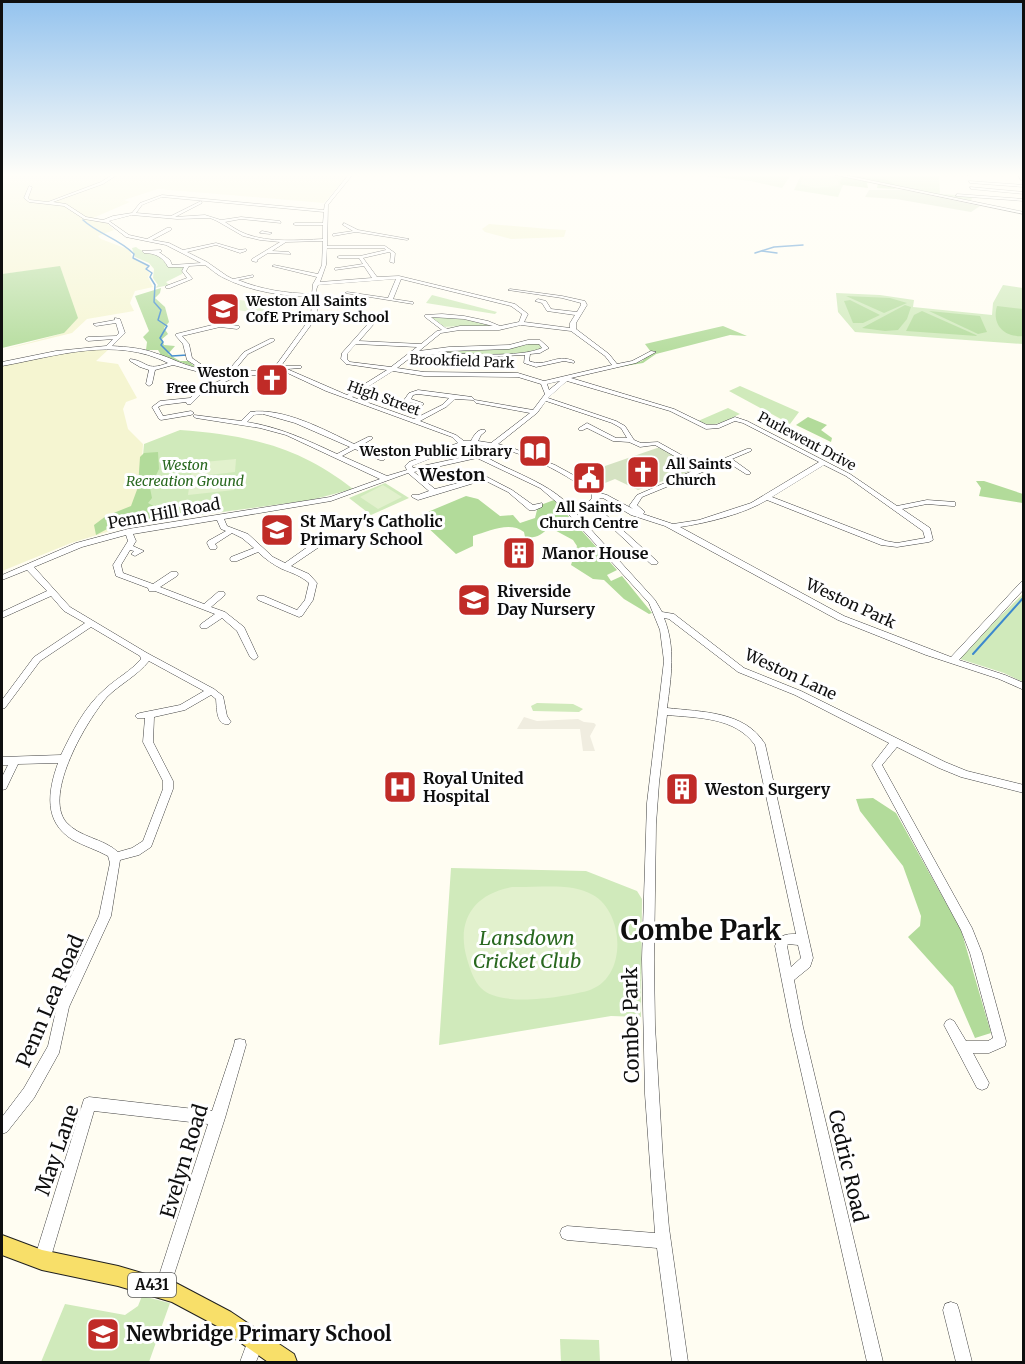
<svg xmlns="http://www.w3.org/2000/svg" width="1025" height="1364" viewBox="0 0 1025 1364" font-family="Merriweather,serif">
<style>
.farmland{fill:#f5f5d1}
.green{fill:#d0eabb}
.forest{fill:#b2db9a}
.cemetery{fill:#d5e2c2}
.pitch{fill:#e2f1cd}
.plaza{fill:#f0ede0}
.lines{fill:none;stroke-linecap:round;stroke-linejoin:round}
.stream-far1{stroke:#3d89cd;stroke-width:1.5}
.stream{stroke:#3d89cd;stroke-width:2}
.minor-casing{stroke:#424242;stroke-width:1}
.major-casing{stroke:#202020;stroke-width:2}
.minor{fill:#fff;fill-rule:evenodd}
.major{fill:#f8df69;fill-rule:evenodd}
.labels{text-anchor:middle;stroke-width:6;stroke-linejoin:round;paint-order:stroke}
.far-poi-label{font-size:14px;font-weight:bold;fill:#0f0f0f;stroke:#fff;text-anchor:start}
.far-street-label{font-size:14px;fill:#0f0f0f;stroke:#fff}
.far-park-label{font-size:14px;font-style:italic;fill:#29681f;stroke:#fff}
.shield{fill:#fff;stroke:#575757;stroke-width:1.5}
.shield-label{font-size:15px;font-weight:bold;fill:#0f0f0f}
.street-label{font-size:16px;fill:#0f0f0f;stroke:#fff}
.poi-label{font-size:16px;font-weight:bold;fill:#0f0f0f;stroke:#fff;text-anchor:start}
.far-district-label{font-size:18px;font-weight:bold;fill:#0f0f0f;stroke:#fff}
.near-park-label{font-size:20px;font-style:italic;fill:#29681f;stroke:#fff}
.near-street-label{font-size:20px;fill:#0f0f0f;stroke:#fff}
.near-poi-label{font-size:20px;font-weight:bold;fill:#0f0f0f;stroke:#fff;text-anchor:start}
.near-district-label{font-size:27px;font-weight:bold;fill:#0f0f0f;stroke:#fff}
</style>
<rect width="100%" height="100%" fill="#fffdf2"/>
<!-- farmland -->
<g class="farmland">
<path d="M 2,173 L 350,173 L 324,203 L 158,189 L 124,200 L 130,202 L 93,218 L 106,222 L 114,230 L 98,236 L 101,239 L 130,250 L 132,258 L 148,266 L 145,269 L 150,273 L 148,277 L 153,287 L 135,291 L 130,303 L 134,311 L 87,319 L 72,333 L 2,350 L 64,333 L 60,267 L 2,274 Z"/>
<path d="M 489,224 L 549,229 L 566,230 L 564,237 L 511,239 L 485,232 L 482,229 Z"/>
<path d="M 109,349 L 96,361 L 118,364 L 137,398 L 126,402 L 123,409 L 128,429 L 143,444 L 140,490 L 133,524 L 71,543 L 2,571 L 2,365 L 69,351 Z"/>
</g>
<!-- green -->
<g class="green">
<path d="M 677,173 L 792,173 L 782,188 L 751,181 Z"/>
<path d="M 802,173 L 821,173 L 846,178 L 838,197 L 794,190 Z"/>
<path d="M 836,173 L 939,173 L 940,194 L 971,196 L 972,199 L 970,201 Z"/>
<path d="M 136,247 C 145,255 163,252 168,266 L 185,266 L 182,274 L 166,282 L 169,285 L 155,288 L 158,285 L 153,278 L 154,269 L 149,263 L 135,257 L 132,248 Z"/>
<path d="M 1003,285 L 1023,288 L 1023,344 L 855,332 L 838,312 L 836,293 L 880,295 L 914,300 L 913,307 L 992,315 L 993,303 Z"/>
<path d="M 432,295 L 497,312 L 495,314 L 426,303 Z"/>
<path d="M 431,315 L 491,323 L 496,327 L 447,328 L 445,328 L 460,326 L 443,327 L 429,318 Z"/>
<path d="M 526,343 L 539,343 L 545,347 C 519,359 461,354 432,352 L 489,350 Z"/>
<path d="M 740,386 L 799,412 L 790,424 L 729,391 Z"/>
<path d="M 728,408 L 740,414 C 725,421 714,429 698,421 Z"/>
<path d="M 180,430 C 247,435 299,446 353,489 L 311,500 L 134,524 L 140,491 L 144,444 Z"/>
<path d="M 385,483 L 409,498 L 371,515 L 349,498 Z"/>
<path d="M 1023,594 L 1023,682 L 1004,673 L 957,658 Z"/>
<path d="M 537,703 L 573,704 L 583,709 L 579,712 L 533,711 L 531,706 Z"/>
<path d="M 451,868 L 586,871 L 637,891 L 642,899 L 641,1017 L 611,1016 L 439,1045 Z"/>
<path d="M 142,1296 L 170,1303 L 149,1362 L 41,1362 L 65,1304 L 125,1315 L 138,1306 Z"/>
<path d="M 560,1339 L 599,1340 L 600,1362 L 561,1362 Z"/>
</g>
<!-- forest -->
<g class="forest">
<path d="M 838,174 L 887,180 L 896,185 L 891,187 L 897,189 L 877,188 L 878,183 L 870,181 L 867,183 L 868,188 L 843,185 L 840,184 L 842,175 Z"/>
<path d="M 60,266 L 78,318 L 64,333 L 2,348 L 2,274 Z"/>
<path d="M 161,288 L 160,293 L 155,298 L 165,307 L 169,322 L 164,328 L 168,334 L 162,339 L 164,345 L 175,346 L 168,354 L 180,361 L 188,361 L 197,368 L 161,355 L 158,350 L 146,350 L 147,342 L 143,337 L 149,331 L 135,296 Z"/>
<path d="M 846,296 L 890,298 L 907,303 L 884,313 Z"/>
<path d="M 850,300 L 880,315 L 863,323 L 853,323 L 844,301 Z"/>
<path d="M 905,305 L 911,307 L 907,319 L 898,330 L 885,331 L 862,328 Z"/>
<path d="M 997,306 L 1023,309 L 1023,336 C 1006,338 991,326 997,306 Z"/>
<path d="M 922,311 L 976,335 L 977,336 L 906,331 L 914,315 Z"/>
<path d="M 929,311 L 980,316 L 987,332 L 978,334 Z"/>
<path d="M 723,326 L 747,336 L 730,335 L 656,354 L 643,363 L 619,367 L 642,361 L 651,352 L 645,344 Z"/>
<path d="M 808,417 L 827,425 L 821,430 L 832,438 L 831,442 L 796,425 Z"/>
<path d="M 158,452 L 159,469 L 150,488 L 152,498 L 148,503 L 159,509 L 157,519 L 138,524 L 129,524 L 128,518 L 109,521 L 109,528 L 96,535 L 94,525 L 106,516 L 131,506 L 138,487 L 140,457 L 144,453 Z"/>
<path d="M 976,481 L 984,481 L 1023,494 L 1023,503 L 979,496 L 981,488 Z"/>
<path d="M 466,496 L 478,499 L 500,516 L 513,515 L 520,523 L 535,518 L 538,506 L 554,500 L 617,570 L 607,575 L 611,581 L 622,576 L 652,613 L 649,614 L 624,599 L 604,580 L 593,579 L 571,565 L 577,546 L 573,540 L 549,527 C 542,535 535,539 525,537 L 524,532 C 510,521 489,531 473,536 L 473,546 L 456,554 L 424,524 L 411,522 L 411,519 Z"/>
<path d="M 873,798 L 896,813 L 961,930 L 991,1033 L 975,1038 L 953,987 L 908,937 L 920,926 L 921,916 L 903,866 L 860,811 L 856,799 Z"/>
</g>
<!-- cemetery -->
<g class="cemetery">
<path d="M 869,190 L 905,190 L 980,206 L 971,212 L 896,199 L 865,197 Z"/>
<path d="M 660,447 L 699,468 L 638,490 L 615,479 L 605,483 L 587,470 L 603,469 L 605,466 Z"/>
</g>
<!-- pitch -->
<g class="pitch">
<path d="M 819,175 L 837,179 L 839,186 L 815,188 L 800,184 L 804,176 Z"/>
<path d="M 240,300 L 273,305 L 260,314 L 227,308 Z"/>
<path d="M 236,459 L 235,472 L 191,477 L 193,463 Z"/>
<path d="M 235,475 L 234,490 L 188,495 L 190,480 Z"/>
<path d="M 383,485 L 402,497 L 378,509 L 360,497 Z"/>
<path d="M 512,887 C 536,888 572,882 593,895 C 625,913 628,980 587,991 C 563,997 500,1008 481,988 C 474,981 470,969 467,959 C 456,921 473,894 512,887 Z"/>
</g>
<!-- plaza -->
<path class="plaza" d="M 524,717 L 537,721 L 578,719 L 584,722 L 594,723 L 596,725 L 590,736 L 595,751 L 583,751 L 580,729 L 517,729 Z"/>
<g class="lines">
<!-- stream-far1 -->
<g class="stream-far1">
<path d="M 83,220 C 98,234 120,239 134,254 L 133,258 L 149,266 L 146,269 L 152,273 L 150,277 L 155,285 L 154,302 L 161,310 L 158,320 L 167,326 L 160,338 L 163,342 L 161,345 L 172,356 L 187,355"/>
<path d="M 762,251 L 777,253"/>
<path d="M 755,253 L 774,247 L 803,245"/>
</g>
<!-- stream -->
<path class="stream" d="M 973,654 L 1024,597"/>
<defs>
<g id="minor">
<path d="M 115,173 L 120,173 L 103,184 L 53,202 L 66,204 L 86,217 L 103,220 L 113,216 L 132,213 L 140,203 L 162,195 L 324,210 L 325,204 L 350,173 L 354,173 L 328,205 L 327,246 L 385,246 L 395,253 L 394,263 L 390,262 L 391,253 L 389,252 L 363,258 L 377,277 L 399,276 L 515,304 L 528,314 L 524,322 L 570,328 L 570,323 L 575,315 L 547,311 L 542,303 L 535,301 L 538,299 L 546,301 L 551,309 L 577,312 L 581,305 L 581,303 L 562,298 L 508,290 L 510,289 L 562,296 L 585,301 L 587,305 L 576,323 L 576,329 L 609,354 L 617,364 L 632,361 L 651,351 L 656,352 L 636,363 L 571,378 L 674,409 L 707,425 L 716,425 L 735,417 L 747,421 L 850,474 L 897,506 L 927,500 L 955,502 L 955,506 L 952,506 L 927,504 L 902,509 L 930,528 L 933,540 L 929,542 L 897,547 L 881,545 L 767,500 C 744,514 707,523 680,527 L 844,616 L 951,657 L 1021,582 L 1024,582 L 1024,589 L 959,660 L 1005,675 L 1024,683 L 1024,690 L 999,679 L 926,655 L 838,620 L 665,526 L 631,515 L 603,498 L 600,498 L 594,504 L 658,562 L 657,564 L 651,564 L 642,556 L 630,559 L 627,559 L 626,557 L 638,552 L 591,508 L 575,512 L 655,600 L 662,612 L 674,614 L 744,668 L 801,691 L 945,762 L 967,771 L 1024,785 L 1024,793 L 961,777 L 939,768 L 897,747 L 882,765 L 972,928 L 982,953 L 1006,1041 L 1005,1046 L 989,1053 L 973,1053 L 989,1083 L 987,1088 L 982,1090 L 977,1088 L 944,1025 L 946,1021 L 950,1019 L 954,1021 L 966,1041 L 988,1041 L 993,1038 L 970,953 L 961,930 L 872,765 L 889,743 L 795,695 L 738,672 L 669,619 L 664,618 C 676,648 671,677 667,708 C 702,712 745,711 765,744 L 813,958 L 810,967 L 794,980 L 803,1027 L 883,1362 L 867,1362 L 791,1027 L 775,946 C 778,935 785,934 796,934 L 755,745 C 735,717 698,718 667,715 L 659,783 L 656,824 L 654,959 L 655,1026 L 663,1161 L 669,1228 L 688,1362 L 672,1362 L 657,1248 L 567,1240 L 562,1238 L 560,1233 L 562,1228 L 567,1226 L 655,1233 L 645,1094 L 642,959 L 647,803 L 664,661 L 660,630 L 649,603 L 561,506 L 540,488 L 477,458 L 414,472 L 435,489 L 485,476 L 487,477 L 512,490 L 533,505 L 542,503 L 542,507 L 535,510 L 529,510 L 508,492 L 484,480 L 418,500 L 412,497 L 412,495 L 418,495 L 429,491 L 408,473 L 331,501 L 224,519 L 227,526 L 248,534 L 273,557 L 285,563 L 316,541 L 322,541 L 322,545 L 291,566 L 309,574 L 317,583 L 313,600 L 302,616 L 299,617 L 258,600 L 257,598 L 258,596 L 264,596 L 297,610 L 305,600 L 309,583 C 301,576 292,573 282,569 C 274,565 265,559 258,552 L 237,561 L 231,561 L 230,559 L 231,557 L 254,548 L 242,538 L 232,533 L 215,544 L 217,547 L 216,549 L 210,549 L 207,543 L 208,541 L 226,531 L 221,529 L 217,520 L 133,534 L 136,541 L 133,546 L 144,551 L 135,556 L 131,554 L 134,551 L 130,550 L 121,565 L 123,573 L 153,584 L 171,572 L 177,572 L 178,574 L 177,576 L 160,587 L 204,604 L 218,592 L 224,592 L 225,594 L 224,596 L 211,607 L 225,612 L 244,627 L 258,657 L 254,660 L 250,657 L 237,631 L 222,618 L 207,628 L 201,628 L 200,626 L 201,624 L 215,614 L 155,591 L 149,591 L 148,588 L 116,576 L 113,565 L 128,541 L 126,535 L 82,547 L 34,567 L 70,607 L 147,653 L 214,689 L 223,696 L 227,716 L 231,722 L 229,724 C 216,726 217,709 216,699 L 211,695 L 185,710 L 154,717 L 153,742 L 173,781 L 173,789 L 151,847 L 139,855 L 120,860 L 111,916 L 69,1007 L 59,1053 L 34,1098 L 7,1132 L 2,1134 L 2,1117 L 24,1088 L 48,1046 L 57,1006 L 99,916 L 110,863 L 108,856 C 97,850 84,846 73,840 C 43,822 48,791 58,763 L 18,764 L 6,789 L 2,790 L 2,777 L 8,765 L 2,765 L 2,757 L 61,755 C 72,732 85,706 105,689 C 117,678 131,671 141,659 L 140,656 L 91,627 L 40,661 L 5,708 L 2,709 L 2,700 L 34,657 L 85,623 L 64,611 L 51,596 L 2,618 L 2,612 L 47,591 L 27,570 L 2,580 L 2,575 L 76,543 L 128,529 L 330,497 L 380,479 L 286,435 L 260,428 L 196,418 L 193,416 L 194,415 L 241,421 L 250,412 C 283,407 325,430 354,444 L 368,437 L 372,437 L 372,439 L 360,446 L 384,458 L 384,460 L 380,460 L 355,449 L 342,456 L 387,476 L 407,470 L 405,466 L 409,462 L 458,443 L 452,437 L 326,391 L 281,370 L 280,368 L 283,366 L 301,366 L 301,368 L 287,369 L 347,395 L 387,370 L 346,364 L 341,359 L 342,353 L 374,317 L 334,316 L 316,318 L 278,370 L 274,370 L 274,368 L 311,317 L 312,297 C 282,296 252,292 224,278 C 217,275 211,269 205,265 L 189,266 L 186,271 L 192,278 L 192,279 L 170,288 L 166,288 L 166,286 L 187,278 L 182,271 L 184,267 L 168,267 C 163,257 155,253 144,253 L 142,251 L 161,250 L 161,252 L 159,252 L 170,260 L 172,265 L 201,263 L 166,245 L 126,237 L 108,223 L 84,219 L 64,206 L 29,202 L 24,198 L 29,186 L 32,187 L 28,198 L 30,200 L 48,202 L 101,182 ZM 162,197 L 324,212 L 323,223 L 295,223 L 293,224 L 295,225 L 323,225 L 323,239 C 298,240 270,243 246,234 C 238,231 231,226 225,222 L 241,219 L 281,223 L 280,221 L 241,217 L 221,220 L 205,215 L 175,217 L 202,203 L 201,201 L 171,216 L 136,213 L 142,205 ZM 132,215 L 177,219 L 210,218 L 217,221 L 243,236 L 260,240 L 280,242 L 252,259 L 252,261 L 256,262 L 258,261 L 257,260 L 268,253 L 291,254 L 289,252 L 272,251 L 286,242 L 323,241 L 322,265 L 318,274 L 274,265 L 272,266 L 317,277 L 313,284 L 312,294 C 285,293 263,290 238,280 L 253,277 L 253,275 L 233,279 L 227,276 L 207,262 L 187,252 L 216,245 L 240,253 L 246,251 L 246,249 L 240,250 L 216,243 L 183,250 L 169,243 L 152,240 L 171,230 L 171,228 L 167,228 L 147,239 L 129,235 L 109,221 ZM 327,248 L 384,248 L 386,250 L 360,256 L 339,256 L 337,257 L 339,258 L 359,258 L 363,264 L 337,268 L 335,268 L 335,270 L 364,266 L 372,278 L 320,282 L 326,265 ZM 396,279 L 388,298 L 347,292 L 345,293 L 413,304 L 413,302 L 393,299 L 401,279 L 511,306 L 522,314 L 519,322 L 500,326 L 488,321 L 464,316 L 442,314 L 425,315 L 425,317 L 442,330 L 437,331 L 421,344 L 359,341 L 380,317 L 380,315 L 334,312 L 317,315 L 317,303 L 364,304 L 367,302 L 364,300 L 317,300 L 316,290 L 318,285 ZM 431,317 L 464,319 L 493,326 L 460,326 L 447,329 ZM 521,325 L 571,331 L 605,356 L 612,365 L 544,381 L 518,373 L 424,372 L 397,368 L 415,354 L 483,357 L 525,355 L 524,363 L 536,367 L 564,361 L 574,363 L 574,361 C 555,353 547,368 529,361 L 530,354 L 540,353 L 549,348 L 540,340 L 528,340 L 509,345 L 449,347 L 419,351 L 441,333 L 460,330 L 499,330 ZM 356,344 L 417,347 L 391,367 L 350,362 L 347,359 L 347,354 ZM 528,344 L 539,344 L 542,348 C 520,358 464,354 438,352 L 449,351 L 509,349 ZM 393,371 L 424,376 L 518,377 L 541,384 L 545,394 L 533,410 L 475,400 L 472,397 L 418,390 L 409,393 L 404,400 L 405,401 L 423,405 L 423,403 L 411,399 L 413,395 L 418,394 L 449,398 L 442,405 L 414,419 L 352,397 ZM 560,381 L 549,390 L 547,384 ZM 567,381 L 670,411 L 706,429 L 719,428 L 735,421 L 743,423 L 819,462 L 751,503 L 699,520 L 673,524 L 643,514 L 645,512 L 637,505 L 642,497 L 727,462 L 746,474 L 750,474 L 750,472 L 732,459 L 751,451 L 751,449 L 747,449 L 703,467 L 658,442 L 641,443 L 634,440 L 625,426 L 616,421 L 548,398 ZM 455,399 L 473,400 L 476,403 L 530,413 L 491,443 L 478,441 L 481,435 L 486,431 L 485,430 C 478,428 474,435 471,441 L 464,441 L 456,435 L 420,421 L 446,407 ZM 546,401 L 612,423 L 621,428 L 627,438 L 616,438 L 587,423 L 579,428 L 579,430 L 583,430 L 587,428 L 613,441 L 629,442 L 640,447 L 655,445 L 697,469 L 637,495 L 629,506 L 633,509 L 607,495 L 600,493 L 588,483 L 555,465 L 515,449 L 498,444 L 537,413 ZM 263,414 L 295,423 L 350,447 L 337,454 C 307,440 279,427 247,422 L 254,415 ZM 469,445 C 508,443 562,470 592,494 L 592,498 L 585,506 L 572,508 C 544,477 500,471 469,445 ZM 462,446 L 473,455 L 413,468 L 412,466 ZM 824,465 L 846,476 L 923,531 L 925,538 L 897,543 L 886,541 L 772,497 ZM 149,661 L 204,691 L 180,705 L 140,713 L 137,714 L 135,716 L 137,718 L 145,718 L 143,742 L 163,781 L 163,789 L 143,841 L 132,848 L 118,852 C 103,838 80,838 66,822 C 43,794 87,720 107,697 C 120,684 137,676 149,661 ZM 788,944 L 798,945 L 801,958 L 791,967 L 787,946 Z"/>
<path d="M 826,173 L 835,173 L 1024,212 L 1024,214 Z"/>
<path d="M 961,173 L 969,173 L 970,174 L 968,175 Z"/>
<path d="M 1017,173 L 1021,173 L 1023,180 L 1021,180 Z"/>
<path d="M 969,181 L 1024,185 L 1024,187 L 970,183 Z"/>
<path d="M 970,187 L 1024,192 L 1024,194 L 971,189 Z"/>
<path d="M 957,194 L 1024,199 L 1024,201 L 956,196 Z"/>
<path d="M 344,223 L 358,230 L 409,239 L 407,240 L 356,232 L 333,236 L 333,234 L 353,231 L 343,225 Z"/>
<path d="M 262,231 L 272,233 L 270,234 L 260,233 Z"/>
<path d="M 115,318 L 120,319 L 125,333 L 112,346 C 127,347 142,348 155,353 C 172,358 182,365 201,369 L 187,360 L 183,344 L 176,336 L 176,334 L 220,323 L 239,326 L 239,328 L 237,329 L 220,327 L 182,336 L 189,344 L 192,358 L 205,367 L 206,368 L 203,370 L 227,372 L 244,352 L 270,339 L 274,339 L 274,341 L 248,354 L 233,372 L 273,370 L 276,372 L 262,375 L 237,376 L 201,394 L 191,404 L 187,404 L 186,402 L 162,405 L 158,407 L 163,416 L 191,411 L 194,413 L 191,415 L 161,420 L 159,419 L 152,407 L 160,401 L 190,398 L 197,392 L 229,376 L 203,373 L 173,365 L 155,370 L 152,384 L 149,386 L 146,384 L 149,370 L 140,367 L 130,361 L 130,359 C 148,361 145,372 168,363 C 115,336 57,356 2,366 L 2,362 L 56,351 L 106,346 L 113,339 L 88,341 L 85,339 L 88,337 L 116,336 L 119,333 L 116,323 L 96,326 L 93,324 L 115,320 Z"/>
<path d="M 240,1039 L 245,1040 L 246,1045 L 225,1118 L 168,1293 L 163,1296 L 158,1293 L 155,1288 L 208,1124 L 94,1111 L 50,1260 L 47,1265 L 42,1268 L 37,1265 L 34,1260 L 84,1099 L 89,1097 L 212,1111 L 234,1045 L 235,1040 Z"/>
<path d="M 951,1302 L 957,1304 L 959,1310 L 972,1362 L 956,1362 L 943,1310 L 945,1304 Z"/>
<path d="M 256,1333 L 262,1335 L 264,1341 L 256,1362 L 240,1362 L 250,1335 Z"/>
</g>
<path id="major" d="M 2,1235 L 42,1250 L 118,1266 L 176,1283 L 231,1312 L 294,1354 L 297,1362 L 268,1362 L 217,1326 L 172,1302 L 118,1286 L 42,1270 L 2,1255 Z"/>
</defs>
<!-- minor casing -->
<use href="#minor" class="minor-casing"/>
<!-- major casing -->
<use href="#major" class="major-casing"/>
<!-- minor -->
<use href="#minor" class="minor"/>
<!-- major -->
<use href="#major" class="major"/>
</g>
<!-- sky -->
<linearGradient id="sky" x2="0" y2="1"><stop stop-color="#94c3ee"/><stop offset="0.48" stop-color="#fffef9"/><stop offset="1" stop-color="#fffef9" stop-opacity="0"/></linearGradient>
<rect width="1025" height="364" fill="url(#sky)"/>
<!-- icons -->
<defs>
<symbol id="school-square" viewBox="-11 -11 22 22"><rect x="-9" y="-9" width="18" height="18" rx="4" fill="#c02b27" stroke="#fff"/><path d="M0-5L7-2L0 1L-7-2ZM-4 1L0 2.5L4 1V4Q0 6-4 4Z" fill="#fff"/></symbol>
<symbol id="church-square" viewBox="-11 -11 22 22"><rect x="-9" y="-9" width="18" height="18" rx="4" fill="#c02b27" stroke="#fff"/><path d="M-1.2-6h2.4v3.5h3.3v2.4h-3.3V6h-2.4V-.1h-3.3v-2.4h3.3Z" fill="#fff"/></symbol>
<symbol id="library-square" viewBox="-11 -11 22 22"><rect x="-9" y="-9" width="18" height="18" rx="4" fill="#c02b27" stroke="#fff"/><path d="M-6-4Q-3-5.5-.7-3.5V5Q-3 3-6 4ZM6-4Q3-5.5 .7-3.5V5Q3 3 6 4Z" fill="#fff"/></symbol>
<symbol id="civic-square" viewBox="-11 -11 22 22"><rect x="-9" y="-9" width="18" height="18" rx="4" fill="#c02b27" stroke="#fff"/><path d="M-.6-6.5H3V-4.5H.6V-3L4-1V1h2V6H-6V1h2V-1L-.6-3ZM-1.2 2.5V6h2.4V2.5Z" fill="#fff"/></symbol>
<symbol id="building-square" viewBox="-11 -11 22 22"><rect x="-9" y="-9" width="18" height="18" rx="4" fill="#c02b27" stroke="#fff"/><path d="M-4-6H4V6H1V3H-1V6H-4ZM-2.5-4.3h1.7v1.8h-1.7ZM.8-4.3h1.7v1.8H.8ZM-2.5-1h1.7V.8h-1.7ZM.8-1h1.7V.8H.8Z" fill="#fff"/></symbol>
<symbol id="hospital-square" viewBox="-11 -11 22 22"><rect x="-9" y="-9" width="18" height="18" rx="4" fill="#c02b27" stroke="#fff"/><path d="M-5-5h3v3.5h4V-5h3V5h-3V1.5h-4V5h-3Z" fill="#fff"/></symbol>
</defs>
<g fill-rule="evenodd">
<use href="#school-square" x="204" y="290" width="38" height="38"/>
<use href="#church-square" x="253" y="361" width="38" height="38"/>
<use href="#library-square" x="516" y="432" width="38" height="38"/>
<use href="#church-square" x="624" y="453" width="38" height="38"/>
<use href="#civic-square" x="570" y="459" width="38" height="38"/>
<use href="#school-square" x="258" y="511" width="38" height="38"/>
<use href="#building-square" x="500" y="534" width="38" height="38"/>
<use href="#school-square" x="455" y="581" width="38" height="38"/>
<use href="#hospital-square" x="381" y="768" width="38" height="38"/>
<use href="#building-square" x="663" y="770" width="38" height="38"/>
<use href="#school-square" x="84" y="1315" width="38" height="38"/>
</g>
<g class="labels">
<!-- far-poi labels -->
<g class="far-poi-label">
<text x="246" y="306">Weston All Saints<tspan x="246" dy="16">CofE Primary School</tspan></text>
<text x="249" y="377" text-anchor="end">Weston<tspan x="249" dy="16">Free Church</tspan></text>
<text x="512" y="456" text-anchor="end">Weston Public Library</text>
<text x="666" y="469">All Saints<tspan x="666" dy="16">Church</tspan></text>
<text x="589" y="512" text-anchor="middle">All Saints<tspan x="589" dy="16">Church Centre</tspan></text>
</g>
<!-- far-street labels -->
<g class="far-street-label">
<text transform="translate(462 361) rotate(2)" y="5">Brookfield Park</text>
<text transform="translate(384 398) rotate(20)" y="5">High Street</text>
<text transform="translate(807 441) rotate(28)" y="5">Purlewent Drive</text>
</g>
<!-- far-park labels -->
<g class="far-park-label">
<text x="185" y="470">Weston<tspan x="185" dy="16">Recreation Ground</tspan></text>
</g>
<!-- shield labels -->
<rect class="shield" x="128" y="1273" width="48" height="24" rx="4.5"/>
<g class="shield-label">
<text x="152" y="1290">A431</text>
</g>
<!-- street labels -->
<g class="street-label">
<text transform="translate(164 513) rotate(-10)" y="6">Penn Hill Road</text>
<text transform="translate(851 603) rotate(25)" y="6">Weston Park</text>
<text transform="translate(791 674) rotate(25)" y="6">Weston Lane</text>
</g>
<!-- poi labels -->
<g class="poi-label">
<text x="300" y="527">St Mary's Catholic<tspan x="300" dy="18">Primary School</tspan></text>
<text x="542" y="559">Manor House</text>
<text x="497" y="597">Riverside<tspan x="497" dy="18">Day Nursery</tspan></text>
<text x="423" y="784">Royal United<tspan x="423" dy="18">Hospital</tspan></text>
<text x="705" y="795">Weston Surgery</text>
</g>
<!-- far-district labels -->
<g class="far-district-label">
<text x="452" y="481">Weston</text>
</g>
<!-- near-park labels -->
<g class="near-park-label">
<text x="527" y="945">Lansdown<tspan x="527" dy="23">Cricket Club</tspan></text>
</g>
<!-- near-street labels -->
<g class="near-street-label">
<text transform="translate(50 1001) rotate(-67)" y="7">Penn Lea Road</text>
<text transform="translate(631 1025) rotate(-91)" y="7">Combe Park</text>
<text transform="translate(57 1150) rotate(-71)" y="7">May Lane</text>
<text transform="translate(184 1161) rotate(-73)" y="7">Evelyn Road</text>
<text transform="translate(848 1166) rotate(77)" y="7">Cedric Road</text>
</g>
<!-- near-poi labels -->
<g class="near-poi-label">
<text x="126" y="1341">Newbridge Primary School</text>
</g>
<!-- near-district labels -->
<g class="near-district-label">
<text x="701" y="940">Combe Park</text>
</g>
</g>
<!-- border -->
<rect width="1025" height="1364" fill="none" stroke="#0f0f0f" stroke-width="6"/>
</svg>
